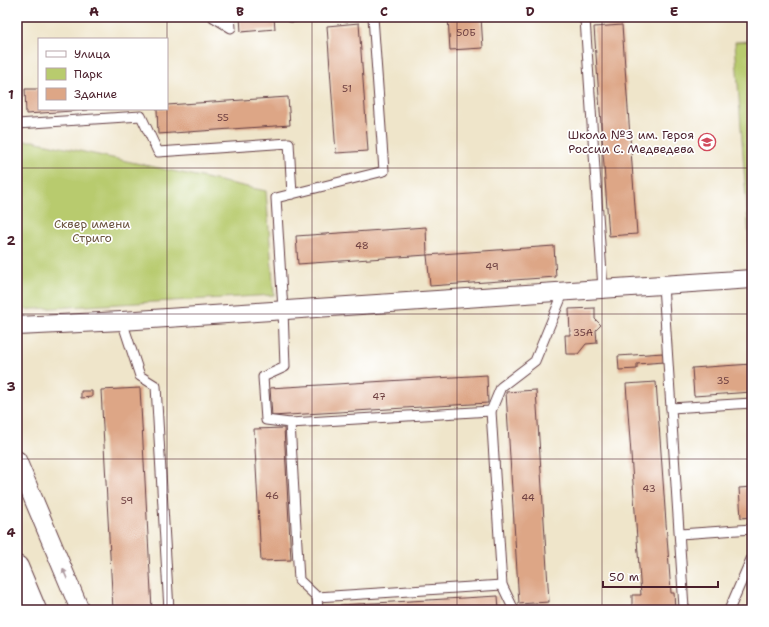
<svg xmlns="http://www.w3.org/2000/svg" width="769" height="627" viewBox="0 0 769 627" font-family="'Shantell Sans',sans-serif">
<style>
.green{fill:#b8cb6e;stroke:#81754c}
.building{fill:#dda686}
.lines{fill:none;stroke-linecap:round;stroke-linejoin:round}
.lane-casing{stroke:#633d43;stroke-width:11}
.street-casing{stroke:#633d43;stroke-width:20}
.secondary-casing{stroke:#633d43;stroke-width:24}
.lane{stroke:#fff;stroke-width:9}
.street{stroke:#fff;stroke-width:18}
.secondary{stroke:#fff;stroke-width:22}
.oneway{fill:#ae9aa0}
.grid{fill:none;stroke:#4a1f2b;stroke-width:1;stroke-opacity:0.55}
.labels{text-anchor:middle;stroke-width:3.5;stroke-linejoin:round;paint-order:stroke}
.number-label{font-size:10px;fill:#6f4142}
.poi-label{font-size:12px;fill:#4a1f2b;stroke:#fff;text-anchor:end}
.park-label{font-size:12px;fill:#6b533f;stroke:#fff}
.neatline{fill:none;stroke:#4a1f2b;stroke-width:1.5}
.grid-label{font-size:13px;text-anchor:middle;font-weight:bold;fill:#4a1f2b}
</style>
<rect width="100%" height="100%" fill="#fff"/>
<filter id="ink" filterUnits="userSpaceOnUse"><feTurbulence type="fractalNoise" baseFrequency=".025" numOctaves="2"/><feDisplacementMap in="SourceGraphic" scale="8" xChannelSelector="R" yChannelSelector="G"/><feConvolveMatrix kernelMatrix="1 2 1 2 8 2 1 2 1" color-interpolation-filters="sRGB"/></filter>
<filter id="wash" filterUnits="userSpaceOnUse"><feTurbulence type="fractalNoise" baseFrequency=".012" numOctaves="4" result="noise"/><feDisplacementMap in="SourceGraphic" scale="16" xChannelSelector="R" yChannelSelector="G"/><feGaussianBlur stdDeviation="0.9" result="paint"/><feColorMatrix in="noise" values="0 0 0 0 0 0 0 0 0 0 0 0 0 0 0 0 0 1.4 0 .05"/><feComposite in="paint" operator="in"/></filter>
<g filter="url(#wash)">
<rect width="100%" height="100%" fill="#efe5ca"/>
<!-- green -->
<g class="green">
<path d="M 752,41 L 752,253 L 750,253 L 735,42 Z"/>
<path d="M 17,141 L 33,141 L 266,191 L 274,295 L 17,310 Z"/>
</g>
<g id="blocks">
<!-- building -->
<g class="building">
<path d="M 240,17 L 274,17 L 275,29 L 241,32 Z"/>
<path d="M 448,17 L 481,17 L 483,48 L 450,50 Z"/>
<path d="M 359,23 L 368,151 L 336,153 L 327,26 Z"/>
<path d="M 622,25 L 637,234 L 609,236 L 594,27 Z"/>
<path d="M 25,89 L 39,89 L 39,109 L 88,109 L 88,110 L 26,114 Z"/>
<path d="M 288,97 L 290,125 L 158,134 L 157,109 L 167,109 L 167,105 Z"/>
<path d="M 426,227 L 427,255 L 554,246 L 556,277 L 430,286 L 427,255 L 298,264 L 296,236 Z"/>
<path d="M 595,308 L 595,319 L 601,325 L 596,330 L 597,343 L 586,344 L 578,354 L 566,354 L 565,335 L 570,335 L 569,309 Z"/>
<path d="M 663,353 L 664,362 L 637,364 L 637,369 L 619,370 L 618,356 Z"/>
<path d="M 752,364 L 752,392 L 694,396 L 692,368 Z"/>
<path d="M 487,375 L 488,403 L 272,416 L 270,388 Z"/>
<path d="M 656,382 L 671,593 L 674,593 L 675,610 L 632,610 L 632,595 L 641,595 L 626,384 Z"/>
<path d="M 140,388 L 152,610 L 113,610 L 101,390 Z"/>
<path d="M 536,390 L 549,602 L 519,604 L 506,392 Z"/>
<path d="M 81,391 L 92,391 L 92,397 L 81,398 Z"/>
<path d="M 284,428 L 291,560 L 261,561 L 254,429 Z"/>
<path d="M 752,487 L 752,517 L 741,518 L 739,488 Z"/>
<path d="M 498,596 L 499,610 L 340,610 L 340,605 Z"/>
</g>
</g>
</g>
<g filter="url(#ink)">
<use href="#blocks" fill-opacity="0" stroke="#633d43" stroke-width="1"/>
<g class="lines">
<defs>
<g id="lane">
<path d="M 213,17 L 231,28 L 230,17"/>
<path d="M 291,17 L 294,17"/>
<path d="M 579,17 L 585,19 L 603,289"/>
<path d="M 17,124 L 141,116 L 158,152 L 289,143 L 292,194"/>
<path d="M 663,285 L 684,608 L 687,610"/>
<path d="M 122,321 L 140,376 L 156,386 L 169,610"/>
<path d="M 671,408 L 752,403"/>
<path d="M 290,423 L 491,411"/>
<path d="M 680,534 L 752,529"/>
<path d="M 317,597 L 299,580 L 290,423 L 266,420 L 263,377 L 285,367 L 283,310 L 276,198 L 384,171 L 373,17"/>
<path d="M 318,610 L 317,597 L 502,585"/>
<path d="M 514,610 L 502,585 L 491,411 L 501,387 L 535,361 L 564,291"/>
<path d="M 729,610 L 752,557"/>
</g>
<g id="street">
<path d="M 17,326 L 122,321 L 752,279"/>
<path d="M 17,460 L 80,610"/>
</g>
<path id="secondary" d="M 17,567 L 35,610"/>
</defs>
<!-- lane casing -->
<use href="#lane" class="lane-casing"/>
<!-- street casing -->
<use href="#street" class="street-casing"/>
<!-- secondary casing -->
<use href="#secondary" class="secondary-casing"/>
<!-- lane -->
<use href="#lane" class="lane"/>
<!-- street -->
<use href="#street" class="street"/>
<!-- secondary -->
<use href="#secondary" class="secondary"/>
</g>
<!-- one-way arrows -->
<defs><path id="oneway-solid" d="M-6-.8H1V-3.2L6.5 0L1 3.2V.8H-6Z"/></defs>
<use class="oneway" href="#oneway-solid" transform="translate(65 574) rotate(-113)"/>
</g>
<!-- grid -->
<path class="grid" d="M 167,17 L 167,39M 312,17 L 312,610M 457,17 L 457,610M 602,17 L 602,610M 167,39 L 167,109M 167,109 L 167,610M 17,168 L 752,168M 17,314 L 752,314M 17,459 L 752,459"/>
<!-- icons -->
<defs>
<symbol id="school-ring" viewBox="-11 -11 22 22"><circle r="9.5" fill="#fff" stroke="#d1495b" stroke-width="1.5"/><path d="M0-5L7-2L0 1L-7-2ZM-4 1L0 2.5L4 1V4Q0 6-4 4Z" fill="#d1495b"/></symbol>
</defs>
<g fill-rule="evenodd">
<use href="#school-ring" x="697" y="132" width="20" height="20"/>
</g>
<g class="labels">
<!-- number labels -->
<g class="number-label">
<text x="466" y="36">50Б</text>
<text x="347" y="92">51</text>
<text x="223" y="121">55</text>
<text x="362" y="249">48</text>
<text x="492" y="270">49</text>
<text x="583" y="336">35А</text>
<text x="723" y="384">35</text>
<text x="379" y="400">47</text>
<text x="649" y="492">43</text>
<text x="272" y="499">46</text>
<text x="528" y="501">44</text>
<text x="127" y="504">59</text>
</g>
<!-- poi labels -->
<g class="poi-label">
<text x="694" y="139">Школа №3 им. Героя<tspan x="694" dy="14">России С. Медведева</tspan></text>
</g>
<!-- park labels -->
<g class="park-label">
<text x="92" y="228">Сквер имени<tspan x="92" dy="14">Стриго</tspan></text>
</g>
</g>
<!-- margin -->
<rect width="769" height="627" fill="none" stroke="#fff" stroke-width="44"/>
<!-- legend -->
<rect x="38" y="38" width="130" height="72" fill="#ffffff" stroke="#b7a5aa"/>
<rect x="46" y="51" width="20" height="6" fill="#ffffff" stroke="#b7a5aa"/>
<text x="74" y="58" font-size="12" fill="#4a1f2b">Улица</text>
<rect x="46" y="68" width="20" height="12" fill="#b8cb6e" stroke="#b7a5aa"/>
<text x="74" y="78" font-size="12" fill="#4a1f2b">Парк</text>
<rect x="46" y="88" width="20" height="12" fill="#dda686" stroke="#b7a5aa"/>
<text x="74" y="98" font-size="12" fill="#4a1f2b">Здание</text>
<!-- scale -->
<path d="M603 581v6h115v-6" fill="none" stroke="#4a1f2b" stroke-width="2"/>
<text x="609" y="581" font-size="12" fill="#4a1f2b" stroke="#ffffff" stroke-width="3" paint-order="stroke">50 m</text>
<rect x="22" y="22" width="725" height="583" class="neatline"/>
<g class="grid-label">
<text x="94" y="16">A</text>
<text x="240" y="16">B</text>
<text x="384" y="16">C</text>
<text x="530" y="16">D</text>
<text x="674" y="16">E</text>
<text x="11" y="99">1</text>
<text x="11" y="245">2</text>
<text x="11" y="391">3</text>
<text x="11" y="537">4</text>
</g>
</svg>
